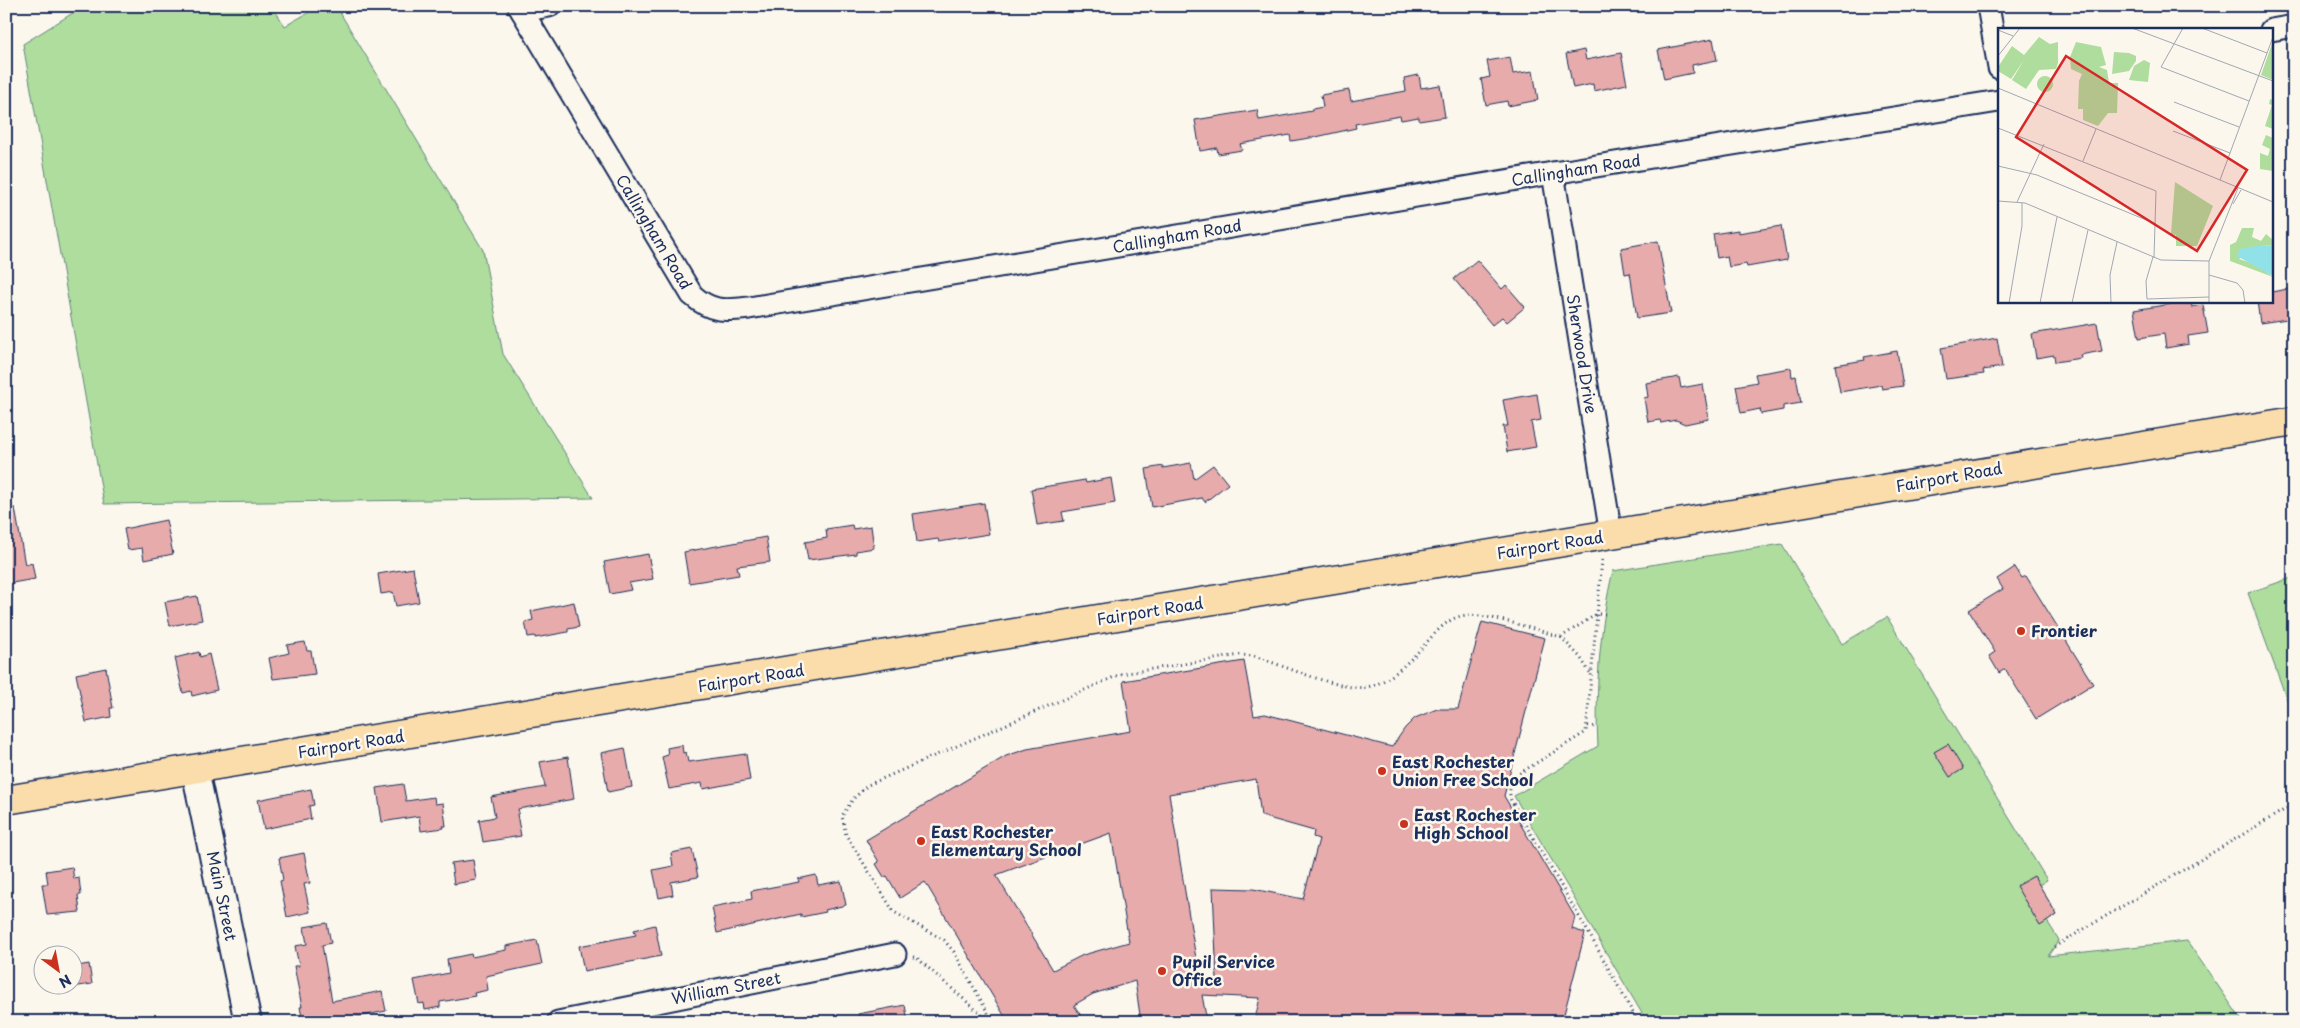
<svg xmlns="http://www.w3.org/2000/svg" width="2300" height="1028" viewBox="0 0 2300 1028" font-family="'Playpen Sans',sans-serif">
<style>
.green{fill:#aedd9d;stroke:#64867e}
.building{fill:#e6abaa;stroke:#1b2f5e;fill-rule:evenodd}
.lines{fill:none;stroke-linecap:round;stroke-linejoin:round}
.minor-casing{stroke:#1b2f5e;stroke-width:25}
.tertiary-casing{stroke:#1b2f5e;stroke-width:30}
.primary-casing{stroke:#1b2f5e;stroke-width:31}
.path{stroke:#1b2f5e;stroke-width:3;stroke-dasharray:1 4;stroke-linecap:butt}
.minor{stroke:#fbf7ec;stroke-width:21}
.tertiary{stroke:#fbf7ec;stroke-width:26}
.primary{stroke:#faddab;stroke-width:28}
.poi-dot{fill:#c8321e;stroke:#fbf7ec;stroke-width:2}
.labels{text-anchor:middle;stroke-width:5;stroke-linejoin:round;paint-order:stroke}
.street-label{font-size:16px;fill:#1b2f5e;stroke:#fbf7ec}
.poi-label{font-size:16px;font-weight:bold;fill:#1b2f5e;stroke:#fbf7ec;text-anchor:start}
.inset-road{fill:none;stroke:#a1a7b3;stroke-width:1}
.view{fill:#d62828;fill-opacity:0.15;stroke:#d62828;stroke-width:2.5}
.inset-edge{fill:none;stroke:#1b2f5e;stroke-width:2.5}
</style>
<rect width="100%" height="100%" fill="#fbf7ec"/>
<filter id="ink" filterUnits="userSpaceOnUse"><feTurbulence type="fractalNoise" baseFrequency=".02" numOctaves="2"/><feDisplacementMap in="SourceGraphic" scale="10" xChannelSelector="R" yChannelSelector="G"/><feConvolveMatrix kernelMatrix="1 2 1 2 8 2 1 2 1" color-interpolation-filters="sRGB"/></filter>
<g filter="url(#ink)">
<!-- green -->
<g class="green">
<path d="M 84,6 L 272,6 L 285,26 L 320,6 L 336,6 L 483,250 L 503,354 L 593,498 L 104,504 L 23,44 Z"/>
<path d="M 1782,544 L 1842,644 L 1887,617 L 2047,880 L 2039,885 L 2057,915 L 2047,921 L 2059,940 L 2048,956 L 2187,941 L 2243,1022 L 1647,1022 L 1514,796 L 1598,746 C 1595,693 1600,623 1613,571 Z"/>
<path d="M 2294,577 L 2294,719 L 2248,593 Z"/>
</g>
<!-- building -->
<g class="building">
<path d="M 1713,39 L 1717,60 L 1692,65 L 1693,73 L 1664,79 L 1658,50 Z"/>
<path d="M 1584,50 L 1586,60 L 1621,53 L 1627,84 L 1594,91 L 1593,84 L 1573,88 L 1566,54 Z"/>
<path d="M 1510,57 L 1513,74 L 1533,71 L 1538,100 L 1508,106 L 1507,101 L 1486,105 L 1481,79 L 1490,77 L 1487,61 Z"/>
<path d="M 1419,75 L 1421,88 L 1440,85 L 1445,117 L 1419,121 L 1419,117 L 1401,120 L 1400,116 L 1355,124 L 1356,128 L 1316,137 L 1291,141 L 1290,135 L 1240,144 L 1242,150 L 1218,154 L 1217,148 L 1200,151 L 1195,120 L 1257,110 L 1259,120 L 1312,111 L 1312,109 L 1323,107 L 1321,95 L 1349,90 L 1351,101 L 1406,91 L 1404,78 Z"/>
<path d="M 1781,226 L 1787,260 L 1747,267 L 1746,264 L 1729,267 L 1727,256 L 1717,258 L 1713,234 L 1738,230 L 1738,233 Z"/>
<path d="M 1658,241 L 1671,313 L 1637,318 L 1630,273 L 1625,274 L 1621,248 Z"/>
<path d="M 1477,260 L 1502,289 L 1506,285 L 1525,307 L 1507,322 L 1502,317 L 1492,325 L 1454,279 Z"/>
<path d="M 2294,288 L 2294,318 L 2260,323 L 2257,301 L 2271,301 L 2271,292 Z"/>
<path d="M 2171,301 L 2191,301 L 2192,307 L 2203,305 L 2208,333 L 2188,336 L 2189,344 L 2166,348 L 2164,334 L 2139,338 L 2134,310 L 2171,304 Z"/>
<path d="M 2097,323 L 2102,351 L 2080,355 L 2081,358 L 2055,362 L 2054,355 L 2036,358 L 2032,334 Z"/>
<path d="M 1997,338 L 2002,367 L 1983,370 L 1984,374 L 1946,379 L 1941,348 Z"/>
<path d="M 1897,351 L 1903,386 L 1882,389 L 1881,385 L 1840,392 L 1835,365 L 1865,360 L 1864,357 Z"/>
<path d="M 1791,368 L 1792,377 L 1796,376 L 1801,403 L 1783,406 L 1783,410 L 1761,414 L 1760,409 L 1741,413 L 1736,386 L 1757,382 L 1755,374 Z"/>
<path d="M 1679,377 L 1681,388 L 1703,384 L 1709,419 L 1685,424 L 1676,420 L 1661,423 L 1660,420 L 1648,422 L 1644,398 L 1648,397 L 1646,383 Z"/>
<path d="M 1537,394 L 1541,420 L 1531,422 L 1536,447 L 1507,452 L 1503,426 L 1508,426 L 1503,400 Z"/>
<path d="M 1191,463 L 1194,479 L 1213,465 L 1228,484 L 1205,502 L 1202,498 L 1152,507 L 1146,469 L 1163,466 L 1163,468 Z"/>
<path d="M 1111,478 L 1115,503 L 1062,512 L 1064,521 L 1037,525 L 1031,489 L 1085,480 L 1086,483 Z"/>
<path d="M 984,503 L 989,534 L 939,542 L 938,539 L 917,542 L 913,514 Z"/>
<path d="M 6,508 L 15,508 L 25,565 L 32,563 L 35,579 L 6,584 Z"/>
<path d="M 166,520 L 173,554 L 144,560 L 142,548 L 128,550 L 124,529 Z"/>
<path d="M 852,525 L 853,529 L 871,526 L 874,548 L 856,551 L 856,554 L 808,560 L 805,542 L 827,538 L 826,529 Z"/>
<path d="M 766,537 L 770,562 L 737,566 L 739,575 L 689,583 L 684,552 Z"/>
<path d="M 648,554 L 653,579 L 629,583 L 631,590 L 610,594 L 604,562 Z"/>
<path d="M 2015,567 L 2022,578 L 2026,576 L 2093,684 L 2036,719 L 2005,669 L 1999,673 L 1989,656 L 1995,652 L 1969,610 L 2003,589 L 1997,579 Z"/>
<path d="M 413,568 L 419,602 L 396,606 L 393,592 L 381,594 L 378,574 Z"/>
<path d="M 197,596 L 202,620 L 170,626 L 165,602 Z"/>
<path d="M 574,602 L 579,627 L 568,629 L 568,632 L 535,638 L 535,636 L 528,637 L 525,622 L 533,620 L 531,611 Z"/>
<path d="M 1482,622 L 1545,638 L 1504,796 L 1575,917 L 1572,929 L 1585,933 L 1562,1022 L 1254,1022 L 1260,998 L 1202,995 L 1207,1022 L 1141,1022 L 1135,981 L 1093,994 L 1074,1005 L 1085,1022 L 1008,1022 L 925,882 L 900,898 L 887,876 L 884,877 L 876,864 L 879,862 L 866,840 L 1006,756 L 1027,749 L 1131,731 L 1123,681 L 1244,661 L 1254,716 L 1265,714 L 1392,747 L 1405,728 L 1415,718 L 1437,709 L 1458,709 ZM 1256,779 L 1261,816 L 1314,831 L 1313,837 L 1319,839 L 1303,899 L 1253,889 L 1213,888 L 1217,981 L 1200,983 L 1169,794 ZM 1111,833 L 1129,942 L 1083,955 L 1053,970 L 996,875 Z"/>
<path d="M 305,642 L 307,651 L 311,651 L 315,674 L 273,679 L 269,658 L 289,653 L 287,645 Z"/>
<path d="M 199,652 L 200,657 L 209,654 L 217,690 L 192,696 L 191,691 L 183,693 L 175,658 Z"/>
<path d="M 106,668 L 113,708 L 110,708 L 111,717 L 86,722 L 76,674 Z"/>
<path d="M 1948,744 L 1963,769 L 1950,777 L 1934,752 Z"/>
<path d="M 682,745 L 683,753 L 686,752 L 688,762 L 746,754 L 750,780 L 703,789 L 702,783 L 669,789 L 662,757 L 668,755 L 667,748 Z"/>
<path d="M 625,748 L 632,787 L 608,792 L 601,753 Z"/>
<path d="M 568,757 L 574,799 L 518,809 L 519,813 L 517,814 L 521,836 L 483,842 L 479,820 L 495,817 L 491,797 L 545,787 L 540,762 Z"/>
<path d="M 403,784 L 406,801 L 434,797 L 435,804 L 443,803 L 446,826 L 443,826 L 444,828 L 421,831 L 419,816 L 382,822 L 377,788 Z"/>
<path d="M 311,789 L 314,805 L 309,806 L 311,819 L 264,829 L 258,800 Z"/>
<path d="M 692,849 L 698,877 L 671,882 L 673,895 L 659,898 L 653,870 L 673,866 L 671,853 Z"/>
<path d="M 304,853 L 310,883 L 304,884 L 310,912 L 287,917 L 280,881 L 283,880 L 279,858 Z"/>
<path d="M 473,860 L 476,880 L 454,884 L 451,863 Z"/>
<path d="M 72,867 L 74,879 L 79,878 L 81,895 L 78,895 L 80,912 L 47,915 L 42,884 L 48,884 L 46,871 Z"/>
<path d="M 816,875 L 818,885 L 841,881 L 846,905 L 825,910 L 826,912 L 801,917 L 801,914 L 717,933 L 712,907 L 752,899 L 751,891 L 799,882 L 798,879 Z"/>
<path d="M 2034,876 L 2057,915 L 2040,926 L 2016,886 Z"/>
<path d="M 327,923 L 331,943 L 322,945 L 332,1001 L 382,991 L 386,1011 L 352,1018 L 352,1022 L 303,1022 L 300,1007 L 302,1007 L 294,966 L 299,966 L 295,946 L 307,944 L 304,927 Z"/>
<path d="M 655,925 L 661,956 L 584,971 L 579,946 L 636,935 L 634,930 Z"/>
<path d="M 537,940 L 542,964 L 486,976 L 488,990 L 474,993 L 475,996 L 440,1002 L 440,1007 L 425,1010 L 424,1003 L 419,1004 L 414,980 L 449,973 L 447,959 L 471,954 L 472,957 L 506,950 L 506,946 Z"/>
<path d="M 89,964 L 92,984 L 72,987 L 72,967 Z"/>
<path d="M 905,1005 L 908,1022 L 859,1022 L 858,1014 Z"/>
</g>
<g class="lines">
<defs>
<g id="minor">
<path d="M 519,6 L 692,295 C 711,312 724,311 749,308 L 1553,173 L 1999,101"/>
<path d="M 1988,6 L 1999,68"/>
<path d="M 522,11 L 549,6"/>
<path d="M 2271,30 L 2294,26"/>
<path d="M 1553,173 L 1611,535"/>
<path d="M 558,1022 L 895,954"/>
</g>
<path id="tertiary" d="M 195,770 L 248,1022"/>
<path id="primary" d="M 6,800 L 2294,421"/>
</defs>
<!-- minor casing -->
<use href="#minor" class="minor-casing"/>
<!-- tertiary casing -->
<use href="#tertiary" class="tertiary-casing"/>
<!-- primary casing -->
<use href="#primary" class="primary-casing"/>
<!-- path -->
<g class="path">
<path d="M 1602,560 L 1586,732 L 1517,775 C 1511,783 1508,790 1511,800 L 1591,937 L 1638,1022"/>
<path d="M 1561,637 L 1580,657 L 1592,676"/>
<path d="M 1588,726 L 1597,727"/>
<path d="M 2054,947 L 2294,804"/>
<path d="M 913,957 L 917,958 L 990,1022"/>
<path d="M 993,1022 L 954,952 L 944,940 L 894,912 L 846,835 L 842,816 L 853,799 L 868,785 L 1121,674 L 1240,655 L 1254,656 C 1279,664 1343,692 1367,687 C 1388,683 1406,664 1420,650 C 1431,638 1444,620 1461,616 C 1481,611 1539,631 1561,637 L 1597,614 L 1605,614"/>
</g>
<!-- minor -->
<use href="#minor" class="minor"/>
<!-- tertiary -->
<use href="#tertiary" class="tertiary"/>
<!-- primary -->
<use href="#primary" class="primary"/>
</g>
</g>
<!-- markers -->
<g class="poi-dot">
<circle cx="2021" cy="631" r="5"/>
<circle cx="1382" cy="771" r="5"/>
<circle cx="1404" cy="824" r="5"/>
<circle cx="921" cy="841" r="5"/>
<circle cx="1162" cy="971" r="5"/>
</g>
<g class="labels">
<!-- street labels -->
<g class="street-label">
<text transform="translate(1576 170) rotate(-9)" y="6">Callingham Road</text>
<text transform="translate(654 232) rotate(59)" y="6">Callingham Road</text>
<text transform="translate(1177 236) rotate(-10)" y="6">Callingham Road</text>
<text transform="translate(1582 354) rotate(81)" y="6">Sherwood Drive</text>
<text transform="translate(1949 477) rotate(-10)" y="6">Fairport Road</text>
<text transform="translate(1550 545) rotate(-9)" y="6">Fairport Road</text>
<text transform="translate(1150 611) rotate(-9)" y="6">Fairport Road</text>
<text transform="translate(751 678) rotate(-9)" y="6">Fairport Road</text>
<text transform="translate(351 744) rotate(-9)" y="6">Fairport Road</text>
<text transform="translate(222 896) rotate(78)" y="6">Main Street</text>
<text transform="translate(726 988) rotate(-11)" y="6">William Street</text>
</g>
<!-- poi labels -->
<g class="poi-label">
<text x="2031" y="637">Frontier</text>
<text x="1392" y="768">East Rochester<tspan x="1392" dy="18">Union Free School</tspan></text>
<text x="1414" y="821">East Rochester<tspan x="1414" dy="18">High School</tspan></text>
<text x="931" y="838">East Rochester<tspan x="931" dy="18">Elementary School</tspan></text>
<text x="1172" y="968">Pupil Service<tspan x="1172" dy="18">Office</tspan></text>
</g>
</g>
<!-- overview -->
<g transform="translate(1998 28)">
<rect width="275" height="275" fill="#fbf7ec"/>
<path d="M 41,9 L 52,16 L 60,14 L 60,35 L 58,41 L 41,42 L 28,61 L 14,52 L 26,32 L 13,51 L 0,43 L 0,39 L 14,18 L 26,27 ZM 275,13 L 275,52 L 263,47 ZM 78,14 L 103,19 L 108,37 L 101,39 L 109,42 L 111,55 L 120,55 L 119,85 L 110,85 L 100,98 L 85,92 L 85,81 L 80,81 L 81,53 L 84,46 L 73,41 L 72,29 ZM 116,24 L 131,25 L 138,28 L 138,33 L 131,43 L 114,46 ZM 146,32 L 152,35 L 150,54 L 131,52 L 136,38 ZM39 56a8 8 0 1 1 16 0a8 8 0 1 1-16 0ZM 272,71 L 275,72 L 275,101 L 267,98 L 274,77 L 271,76 ZM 268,107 L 275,110 L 275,143 L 262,141 L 262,125 L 270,128 L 272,121 L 264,117 ZM 177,154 L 215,178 L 199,218 L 178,218 L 178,207 L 173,206 ZM 244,200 L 256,200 L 254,209 L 263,213 L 268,206 L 275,212 L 275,218 L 265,217 L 241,231 L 260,237 L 275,249 L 232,233 L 232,217 L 238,214 Z" fill="#aedd9d"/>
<path d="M 265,217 L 275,218 L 275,248 L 239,228 L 242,221 Z" fill="#90e1e8"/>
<path class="inset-road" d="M 134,0 L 275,53M 185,0 L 163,39 L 251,73M 204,0 L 269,25M 0,2 L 15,8M 0,28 L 22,0M 0,60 L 275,174M 176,74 L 241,99M 0,100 L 158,163 L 156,230M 175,103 L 232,125M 85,133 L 98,101M 0,138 L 39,147 L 158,196M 222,152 L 275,9M 0,173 L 27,175 L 163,232 L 211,233M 19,174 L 46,116M 235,176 L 243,162M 155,229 L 148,253 L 149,271 L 211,269M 211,247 L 239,255 L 245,262 L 247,275M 11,275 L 24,198 L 24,175M 42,275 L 59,189M 74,275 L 90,202M 113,275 L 112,247 L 119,214M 211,275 L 211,233 L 240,160"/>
<path class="view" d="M 68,28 L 249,142 L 199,223 L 18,109 Z"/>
<rect width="275" height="275" class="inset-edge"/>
</g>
<!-- margin -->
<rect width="2300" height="1028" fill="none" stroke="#fbf7ec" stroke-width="25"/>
<rect x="12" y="12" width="2275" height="1003" fill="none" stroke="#1b2f5e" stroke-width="2" filter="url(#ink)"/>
<!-- north arrow -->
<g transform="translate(58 970) rotate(148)"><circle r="24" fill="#fbf7ec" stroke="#a1a7b3"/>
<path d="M0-4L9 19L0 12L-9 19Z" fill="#c8321e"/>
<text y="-8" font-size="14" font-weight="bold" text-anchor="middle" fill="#1b2f5e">N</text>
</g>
</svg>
